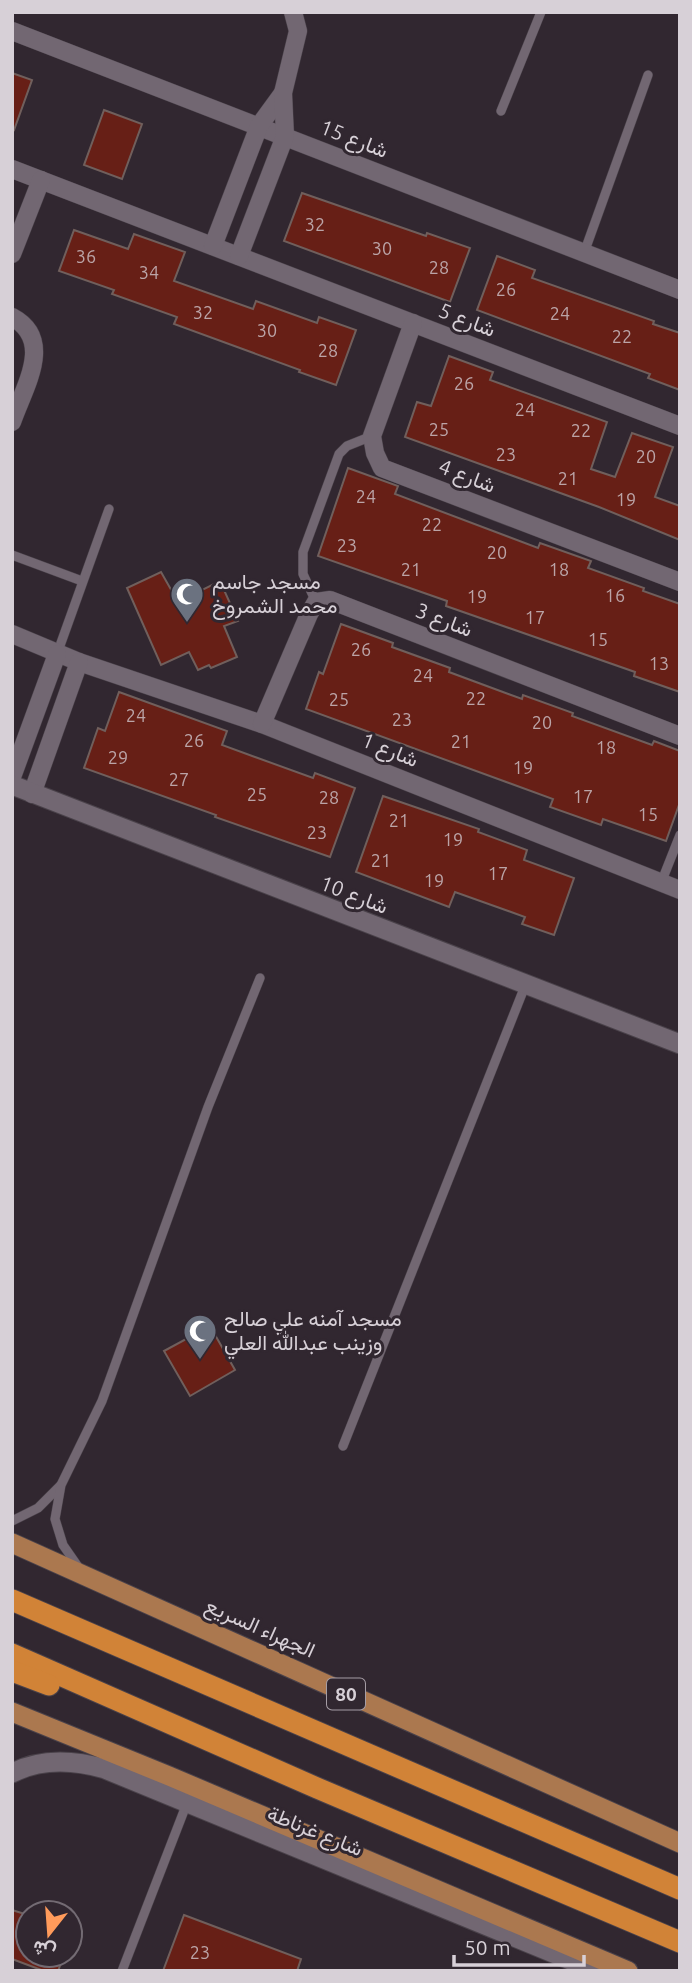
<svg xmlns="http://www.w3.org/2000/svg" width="692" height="1983" viewBox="0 0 692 1983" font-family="Ubuntu,Vazirmatn,sans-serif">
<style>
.building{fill:#671f16;stroke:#705f5c;stroke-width:2}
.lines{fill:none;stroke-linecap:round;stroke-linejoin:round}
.service-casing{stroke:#4a424a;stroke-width:10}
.minor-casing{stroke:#4a424a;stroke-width:19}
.tertiary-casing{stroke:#4a424a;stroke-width:21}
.primary-casing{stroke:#4a424a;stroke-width:21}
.motorway-casing{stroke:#4a424a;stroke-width:23}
.service{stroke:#726772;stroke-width:9}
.minor{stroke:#726772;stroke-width:18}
.tertiary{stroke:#726772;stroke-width:19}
.primary{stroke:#ab784f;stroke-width:19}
.motorway{stroke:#d18337;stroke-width:21}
.labels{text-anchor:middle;stroke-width:6;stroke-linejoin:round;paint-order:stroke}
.number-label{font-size:18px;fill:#bba4a7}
.shield{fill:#312730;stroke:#a59da5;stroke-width:2}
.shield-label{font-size:19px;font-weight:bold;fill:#d7d0d7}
.street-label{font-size:21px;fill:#d7d0d7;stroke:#312730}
.poi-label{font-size:21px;fill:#d7d0d7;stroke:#312730;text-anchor:start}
</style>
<rect width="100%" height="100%" fill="#312730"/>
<!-- building -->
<g class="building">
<path d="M 12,73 L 32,80 L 14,130 L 12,129 Z"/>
<path d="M 104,110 L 142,124 L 122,179 L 84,165 Z"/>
<path d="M 302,193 L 426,236 L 427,233 L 470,248 L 450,302 L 284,241 Z"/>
<path d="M 74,230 L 128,249 L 134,234 L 185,252 L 174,281 L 253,309 L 256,301 L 317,323 L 319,317 L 356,330 L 336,385 L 299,372 L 300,370 L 174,324 L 177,317 L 112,294 L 114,290 L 59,271 Z"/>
<path d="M 497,256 L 535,270 L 532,278 L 654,321 L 653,324 L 680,333 L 680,390 L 648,378 L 650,374 L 477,310 Z"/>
<path d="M 449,356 L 493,372 L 490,380 L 607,422 L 591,469 L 615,477 L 632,433 L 673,447 L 655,497 L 680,506 L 680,540 L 599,507 L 405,437 L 417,402 L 431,406 Z"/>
<path d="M 348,468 L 398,486 L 395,494 L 538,548 L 540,543 L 591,561 L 588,568 L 644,588 L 643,591 L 680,604 L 680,692 L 634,676 L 635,672 L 446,606 L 447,601 L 318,556 Z"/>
<path d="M 161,572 L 178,602 L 220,581 L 238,621 L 224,626 L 237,657 L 211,668 L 209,665 L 198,670 L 189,652 L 161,665 L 127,588 Z"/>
<path d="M 341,624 L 393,643 L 392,647 L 450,668 L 449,672 L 522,699 L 523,695 L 573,713 L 572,716 L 652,745 L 654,741 L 680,751 L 680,802 L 666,841 L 603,819 L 601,825 L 550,807 L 553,799 L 306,709 L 319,672 L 323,674 Z"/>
<path d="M 119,692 L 227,731 L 222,745 L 313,778 L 315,773 L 355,788 L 330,857 L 215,817 L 216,815 L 84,768 L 98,728 L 105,731 Z"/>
<path d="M 383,796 L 479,829 L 478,832 L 527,850 L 524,860 L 574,878 L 554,935 L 522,924 L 525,917 L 455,892 L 449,907 L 356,872 Z"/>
<path d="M 210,1326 L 235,1370 L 190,1396 L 164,1351 Z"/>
<path d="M 12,1910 L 28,1915 L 28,1955 L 64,1955 L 58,1971 L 44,1971 L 12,1959 Z"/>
<path d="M 184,1915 L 301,1959 L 297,1971 L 163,1971 Z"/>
</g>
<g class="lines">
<defs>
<g id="service">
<path d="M 501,111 L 541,12"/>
<path d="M 584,253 L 648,75"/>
<path d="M 12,555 L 82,581"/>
<path d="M 316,602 L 303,574 L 303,552 L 339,454 L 347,446 L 372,436"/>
<path d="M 57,654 L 109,509"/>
<path d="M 661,883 L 680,835"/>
<path d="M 343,1446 L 525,986"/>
<path d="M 12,1521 L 38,1508 L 60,1486"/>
<path d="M 79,1568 L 63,1545 L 55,1519 L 61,1485 L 102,1401 L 208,1107 L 260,978"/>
<path d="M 122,1971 L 187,1803"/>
</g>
<g id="minor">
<path d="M 12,31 L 680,290"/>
<path d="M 12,169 L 680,426"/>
<path d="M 213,246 L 259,126 L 283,93"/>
<path d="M 12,254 L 41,180"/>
<path d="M 239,256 L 285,136 L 283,93 L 298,31 L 293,12"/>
<path d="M 12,317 C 55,340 24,387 12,422"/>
<path d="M 413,323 L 372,436 L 375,453 L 382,468 L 680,582"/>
<path d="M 12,634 L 79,662 L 262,724 L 680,890"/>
<path d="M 262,724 L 309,614 L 316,602 L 330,600 L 680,736"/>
<path d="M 12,777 L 57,654"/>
<path d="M 32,794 L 79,662"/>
</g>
<g id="tertiary">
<path d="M 12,785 L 680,1044"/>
<path d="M 12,1773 C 42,1758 74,1760 105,1769 L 597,1971"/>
</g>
<g id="primary">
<path d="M 12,1543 L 680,1843"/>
<path d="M 12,1712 L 169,1776 L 628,1971"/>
</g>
<g id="motorway">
<path d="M 12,1600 L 680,1889"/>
<path d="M 12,1654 L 317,1788 L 680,1942"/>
<path d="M 12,1671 L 49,1685"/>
</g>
</defs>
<!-- service casing -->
<use href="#service" class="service-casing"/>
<!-- minor casing -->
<use href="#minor" class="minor-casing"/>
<!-- tertiary casing -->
<use href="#tertiary" class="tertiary-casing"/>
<!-- primary casing -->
<use href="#primary" class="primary-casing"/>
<!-- motorway casing -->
<use href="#motorway" class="motorway-casing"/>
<!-- service -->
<use href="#service" class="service"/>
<!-- minor -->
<use href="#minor" class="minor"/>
<!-- tertiary -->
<use href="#tertiary" class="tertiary"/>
<!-- primary -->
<use href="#primary" class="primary"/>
<!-- motorway -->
<use href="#motorway" class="motorway"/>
</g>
<!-- icons -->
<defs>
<symbol id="mosque-pin" viewBox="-11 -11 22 30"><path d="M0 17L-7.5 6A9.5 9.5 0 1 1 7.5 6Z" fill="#6b7280" stroke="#312730"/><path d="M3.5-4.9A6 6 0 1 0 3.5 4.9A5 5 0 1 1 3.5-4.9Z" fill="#fff"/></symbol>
</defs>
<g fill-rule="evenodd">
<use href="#mosque-pin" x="168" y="575" width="38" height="52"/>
<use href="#mosque-pin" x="181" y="1312" width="38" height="52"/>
</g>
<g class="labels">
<!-- number labels -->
<g class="number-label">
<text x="315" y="231">32</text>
<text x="382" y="255">30</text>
<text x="86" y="263">36</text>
<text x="439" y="274">28</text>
<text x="149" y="279">34</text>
<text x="506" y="296">26</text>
<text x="203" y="319">32</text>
<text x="560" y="320">24</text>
<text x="267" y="337">30</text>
<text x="622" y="343">22</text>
<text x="328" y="357">28</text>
<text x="464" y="390">26</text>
<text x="525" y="416">24</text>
<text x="439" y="436">25</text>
<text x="581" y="437">22</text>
<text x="506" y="461">23</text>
<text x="646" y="463">20</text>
<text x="568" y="485">21</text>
<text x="366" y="503">24</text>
<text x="626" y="506">19</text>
<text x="432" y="531">22</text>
<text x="347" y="552">23</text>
<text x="497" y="559">20</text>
<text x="411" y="576">21</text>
<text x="559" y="576">18</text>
<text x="615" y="602">16</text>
<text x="477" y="603">19</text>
<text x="535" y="624">17</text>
<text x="598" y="646">15</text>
<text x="361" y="656">26</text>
<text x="659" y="670">13</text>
<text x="423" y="682">24</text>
<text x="476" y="705">22</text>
<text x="339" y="706">25</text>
<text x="136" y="722">24</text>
<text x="402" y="726">23</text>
<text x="542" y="729">20</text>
<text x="194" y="747">26</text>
<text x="461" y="748">21</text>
<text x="606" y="754">18</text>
<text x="118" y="764">29</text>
<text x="523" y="774">19</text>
<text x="179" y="786">27</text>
<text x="257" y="801">25</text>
<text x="583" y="803">17</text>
<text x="329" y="804">28</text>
<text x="648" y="821">15</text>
<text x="399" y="827">21</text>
<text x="317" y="839">23</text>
<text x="453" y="846">19</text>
<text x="381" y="867">21</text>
<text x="498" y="880">17</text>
<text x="434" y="887">19</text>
<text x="200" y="1959">23</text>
</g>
<!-- shield labels -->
<rect class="shield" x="327" y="1678.5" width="38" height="31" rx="5"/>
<g class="shield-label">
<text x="346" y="1701">80</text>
</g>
<!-- street labels -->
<g class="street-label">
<text transform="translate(354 139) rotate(21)" y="7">شارع 15</text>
<text transform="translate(467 320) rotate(21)" y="7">شارع 5</text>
<text transform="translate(467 476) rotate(21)" y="7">شارع 4</text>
<text transform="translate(444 620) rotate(21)" y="7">شارع 3</text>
<text transform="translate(390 750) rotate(22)" y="7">شارع 1</text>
<text transform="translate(354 895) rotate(21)" y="7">شارع 10</text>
<text transform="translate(260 1628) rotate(24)" y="7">الجهراء السريع</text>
<text transform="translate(315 1831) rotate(22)" y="7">شارع غرناطة</text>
</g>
<!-- poi labels -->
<g class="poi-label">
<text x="212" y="589">مسجد جاسم<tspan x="212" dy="24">محمد الشمروخ</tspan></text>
<text x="224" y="1326">مسجد آمنه علي صالح<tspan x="224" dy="24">وزينب عبدالله العلي</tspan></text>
</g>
</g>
<!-- border -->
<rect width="692" height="1983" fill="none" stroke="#d7d0d7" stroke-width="28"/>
<!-- north arrow -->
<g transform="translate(49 1934) rotate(197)"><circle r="33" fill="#312730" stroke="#736b73" stroke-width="2"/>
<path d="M0-5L12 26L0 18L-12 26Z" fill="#ff9b5b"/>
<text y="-10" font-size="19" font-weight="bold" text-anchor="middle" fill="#d7d0d7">ش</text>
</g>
<!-- scale -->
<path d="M454 1955v10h130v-10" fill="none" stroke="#d7d0d7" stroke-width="3.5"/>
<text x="464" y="1955" font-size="21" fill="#d7d0d7" stroke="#312730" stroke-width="5" paint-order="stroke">50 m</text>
</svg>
